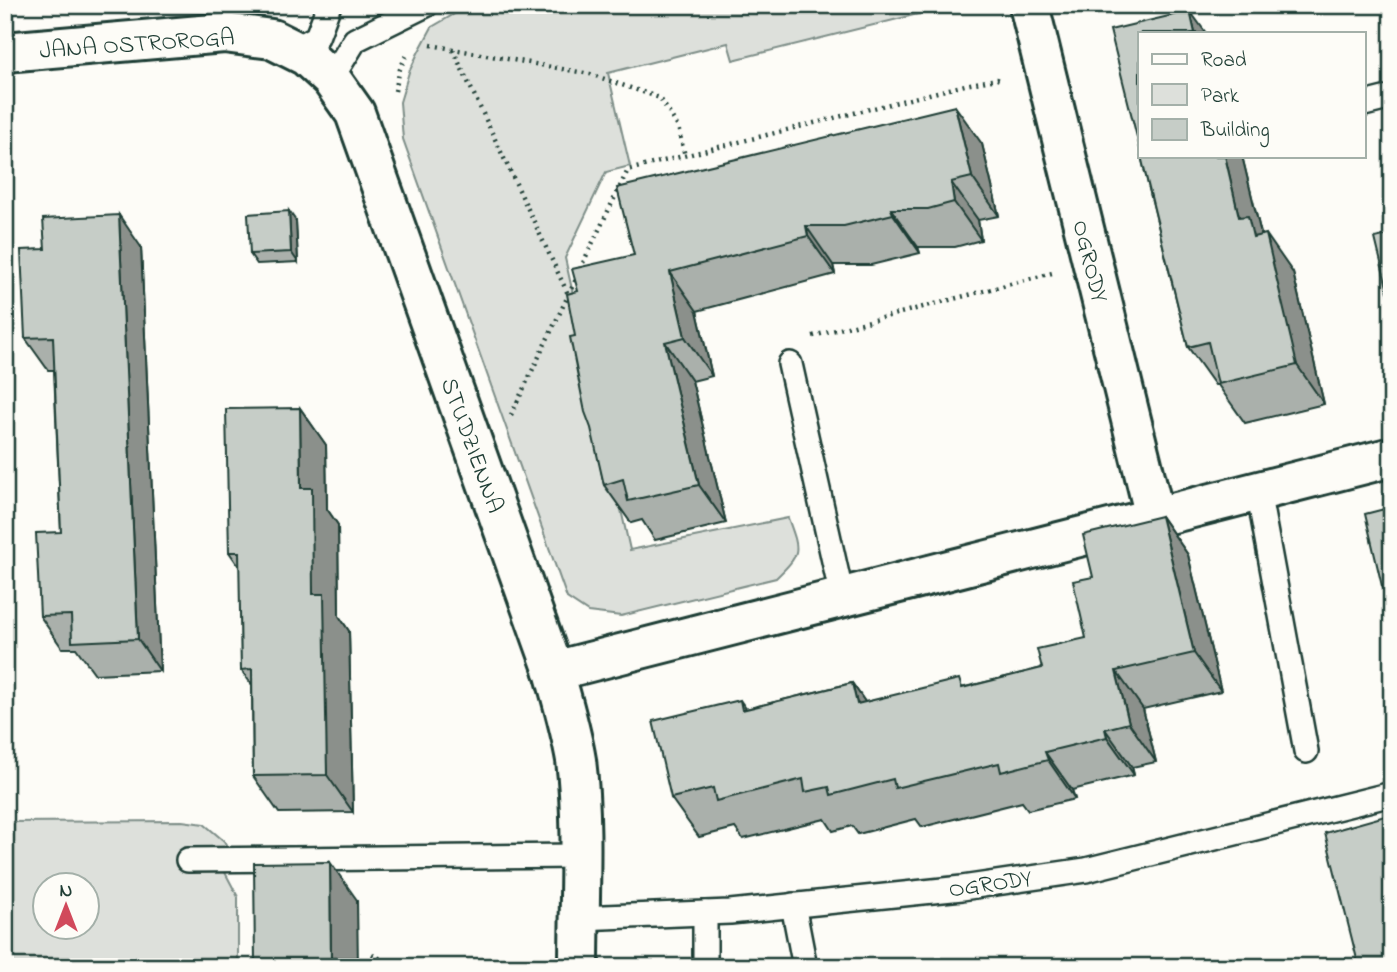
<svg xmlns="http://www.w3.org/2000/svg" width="1397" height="972" viewBox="0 0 1397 972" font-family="'Indie Flower',sans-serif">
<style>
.green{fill:#dde0db;stroke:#7e8e88;stroke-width:2;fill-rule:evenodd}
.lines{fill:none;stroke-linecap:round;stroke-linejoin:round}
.service-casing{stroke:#1f3d34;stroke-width:28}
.minor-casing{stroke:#1f3d34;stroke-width:44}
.path{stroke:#1f3d34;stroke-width:4.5;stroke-dasharray:2 5;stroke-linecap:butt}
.service{stroke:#fdfcf7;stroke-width:23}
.minor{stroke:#fdfcf7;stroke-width:38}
.wall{fill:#aab0ab;stroke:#1f3d34;stroke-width:2}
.shaded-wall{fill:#8b908b;stroke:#1f3d34;stroke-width:2}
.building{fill:#c6cdc7;stroke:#1f3d34;stroke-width:2}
.labels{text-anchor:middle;stroke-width:6;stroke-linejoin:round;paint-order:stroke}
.street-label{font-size:24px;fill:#1f3d34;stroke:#fdfcf7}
</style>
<rect width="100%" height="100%" fill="#fdfcf7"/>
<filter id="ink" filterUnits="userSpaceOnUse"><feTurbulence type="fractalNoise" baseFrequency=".0143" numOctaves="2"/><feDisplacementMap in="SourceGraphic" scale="14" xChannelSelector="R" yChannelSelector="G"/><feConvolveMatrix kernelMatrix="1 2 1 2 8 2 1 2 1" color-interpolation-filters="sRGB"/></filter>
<g filter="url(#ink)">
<!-- green -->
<g class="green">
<path d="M 470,5 L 954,5 L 733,60 L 728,43 L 608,73 L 630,166 L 606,172 L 565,258 L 630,550 L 788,518 C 800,551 802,553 776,578 L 621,616 L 588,612 L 567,598 L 403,139 L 400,102 L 409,72 L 418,53 L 432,27 Z"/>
<path d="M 182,821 L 204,824 L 224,841 L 234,859 L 219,861 L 238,897 L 238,967 L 5,967 L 5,822 ZM 46,884 L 88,884 L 88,926 L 46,926 Z"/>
</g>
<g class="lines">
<defs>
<g id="service">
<path d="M 295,49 L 317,37 L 329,5"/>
<path d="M 331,79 L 355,40 L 426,5"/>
<path d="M 1364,104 L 1392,97"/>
<path d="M 790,364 L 842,597"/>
<path d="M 1258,491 L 1306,751"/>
<path d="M 188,860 L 579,856"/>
<path d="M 793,905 L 805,967"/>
<path d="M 705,913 L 705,967"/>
<path d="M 579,918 L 730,912 L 962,888 L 1086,870 L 1392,794"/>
</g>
<g id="minor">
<path d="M 1029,5 L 1155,517"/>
<path d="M 5,52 L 224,33 L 272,39 L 306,56 L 331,79 L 355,113 L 554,671 C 562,700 571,730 576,760 C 584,824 579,901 579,967"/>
<path d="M 554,671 L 1392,457"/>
</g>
</defs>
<!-- service casing -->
<use href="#service" class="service-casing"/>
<!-- minor casing -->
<use href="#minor" class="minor-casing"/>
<!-- path -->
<g class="path">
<path d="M 431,45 L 590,74 L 660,98 L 678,127 L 685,156"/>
<path d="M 453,50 L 568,294"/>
<path d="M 395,91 L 400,69 L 406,56"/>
<path d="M 580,269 L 628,170 L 965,85 L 997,79 L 1002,81"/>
<path d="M 813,336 L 1052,273"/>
<path d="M 511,415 L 577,277"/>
<path d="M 372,954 L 395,967"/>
</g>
<!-- service -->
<use href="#service" class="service"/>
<!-- minor -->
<use href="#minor" class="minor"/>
</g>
<!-- wall -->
<g class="wall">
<path d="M 982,144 L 999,216 L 978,220 L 981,240 L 955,247 L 918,247 L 920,253 L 871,265 L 833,265 L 835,274 L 697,311 L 712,376 L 692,381 L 726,523 L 655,540 L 642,520 L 631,523 L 604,485 L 575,336 L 578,291 L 634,255 Z"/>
<path d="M 1141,156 L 1242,156 L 1261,234 L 1293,273 L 1324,404 L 1245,423 L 1218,385 L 1215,385 L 1188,347 Z"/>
<path d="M 296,221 L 298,262 L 257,264 L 250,254 Z"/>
<path d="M 141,247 L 160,671 L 95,674 L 76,648 L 62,648 L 40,616 L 61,532 L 54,370 L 48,370 L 25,338 Z"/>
<path d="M 300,408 L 326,445 L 327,509 L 338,525 L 339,616 L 349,631 L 353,812 L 279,813 L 253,776 L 252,685 L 241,670 L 240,568 L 229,552 Z"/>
<path d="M 1392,507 L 1392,600 L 1382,586 Z"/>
<path d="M 1161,516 L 1188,555 L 1221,691 L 1143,709 L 1156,762 L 1132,767 L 1134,775 L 1072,790 L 1075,799 L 1028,810 L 1022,802 L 922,827 L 916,819 L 858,834 L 852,826 L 833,831 L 825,819 L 743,839 L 735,828 L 699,837 L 671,798 L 746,709 L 852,683 L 865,702 L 965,687 L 1042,668 L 1086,638 L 1093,577 Z"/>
</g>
<!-- shaded-wall -->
<g class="shaded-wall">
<path d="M 1190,11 L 1206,33 L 1195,33 Z"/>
<path d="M 955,106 L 982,144 L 999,216 L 972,177 Z"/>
<path d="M 1225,156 L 1242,156 L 1261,234 L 1269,245 L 1266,234 L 1293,273 L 1324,404 L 1297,365 L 1239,217 Z"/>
<path d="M 951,182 L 978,220 L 981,240 L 954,202 Z"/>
<path d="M 891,209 L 918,247 L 920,253 L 893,214 Z"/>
<path d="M 289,211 L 296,221 L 298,262 L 291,252 Z"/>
<path d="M 119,215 L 141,247 L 160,671 L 138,639 Z"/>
<path d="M 806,226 L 833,265 L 835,274 L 808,236 Z"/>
<path d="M 670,272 L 697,311 L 712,376 L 685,337 Z"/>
<path d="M 665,342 L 692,381 L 726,523 L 699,485 Z"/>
<path d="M 300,408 L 326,445 L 327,509 L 338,525 L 339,616 L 349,631 L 353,812 L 327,775 L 313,594 L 301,488 Z"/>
<path d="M 1161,516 L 1188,555 L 1221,691 L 1194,653 Z"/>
<path d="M 1116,671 L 1143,709 L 1156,762 L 1129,723 Z"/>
<path d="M 852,683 L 879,722 L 857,704 Z"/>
<path d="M 740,700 L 767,738 L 742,710 Z"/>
<path d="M 1105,729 L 1132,767 L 1134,775 L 1107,737 Z"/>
<path d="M 1045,752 L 1072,790 L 1075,799 L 1048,760 Z"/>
<path d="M 330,862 L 357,900 L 358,967 L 331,967 Z"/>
</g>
<!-- building -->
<g class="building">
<path d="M 1190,11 L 1195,33 L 1140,33 L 1140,149 L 1110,30 Z"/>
<path d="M 955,106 L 972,177 L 951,182 L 954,202 L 928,209 L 891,209 L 893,214 L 844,226 L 806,226 L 808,236 L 670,272 L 685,337 L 665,342 L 699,485 L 628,501 L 623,479 L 604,485 L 591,428 L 585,412 L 570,337 L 575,336 L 567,294 L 578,291 L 572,269 L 634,255 L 617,188 Z"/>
<path d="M 1141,156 L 1225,156 L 1239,217 L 1248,216 L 1253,237 L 1266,234 L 1297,365 L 1218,384 L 1208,342 L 1188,347 Z"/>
<path d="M 289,211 L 291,252 L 250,254 L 248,214 Z"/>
<path d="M 119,215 L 138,639 L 72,642 L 71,615 L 40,616 L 36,533 L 61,532 L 53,337 L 25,338 L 21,250 L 45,249 L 43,219 Z"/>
<path d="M 1392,234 L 1392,308 L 1375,238 Z"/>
<path d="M 300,408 L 301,488 L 312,488 L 313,594 L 324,594 L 327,775 L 253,776 L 252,669 L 241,670 L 239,552 L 229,552 L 226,409 Z"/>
<path d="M 1392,507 L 1392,584 L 1382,586 L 1365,514 Z"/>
<path d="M 1161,516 L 1194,653 L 1116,671 L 1129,723 L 1105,729 L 1107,737 L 1045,752 L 1048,760 L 1001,772 L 999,763 L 895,788 L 893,779 L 831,795 L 829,787 L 805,792 L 803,779 L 716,801 L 713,788 L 671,798 L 653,721 L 740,700 L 742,710 L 852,683 L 857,704 L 959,679 L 962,688 L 1042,668 L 1037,649 L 1086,638 L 1073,581 L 1093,577 L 1083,535 Z"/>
<path d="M 1392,814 L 1392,967 L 1359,967 L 1325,833 Z"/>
<path d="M 330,862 L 331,967 L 245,967 L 245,964 L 255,963 L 254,863 Z"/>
</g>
</g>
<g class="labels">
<!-- street labels -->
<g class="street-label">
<text transform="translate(137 43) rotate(-4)" y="8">JANA OSTROROGA</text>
<text transform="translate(1091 261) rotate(76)" y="8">OGRODY</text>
<text transform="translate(473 445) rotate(70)" y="8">STUDZIENNA</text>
<text transform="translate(990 883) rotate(-8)" y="8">OGRODY</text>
</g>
</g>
<!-- margin -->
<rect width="1397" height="972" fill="none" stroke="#fdfcf7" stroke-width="28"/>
<rect x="14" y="14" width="1369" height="944" fill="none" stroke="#1f3d34" stroke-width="2.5" filter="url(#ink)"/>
<!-- legend -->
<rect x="1138" y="32" width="228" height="126" fill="#fdfcf7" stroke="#a4b0a9" stroke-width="2"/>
<rect x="1152" y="54" width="35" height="10" fill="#fdfcf7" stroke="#a4b0a9" stroke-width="2"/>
<text x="1201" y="66" font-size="21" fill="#1f3d34">Road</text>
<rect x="1152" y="84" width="35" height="21" fill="#dde0db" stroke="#a4b0a9" stroke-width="2"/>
<text x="1201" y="102" font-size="21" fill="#1f3d34">Park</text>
<rect x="1152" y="119" width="35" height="21" fill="#c6cdc7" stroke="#a4b0a9" stroke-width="2"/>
<text x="1201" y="136" font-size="21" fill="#1f3d34">Building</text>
<!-- north arrow -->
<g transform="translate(66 906)"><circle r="33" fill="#fdfcf7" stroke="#a4b0a9" stroke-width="2"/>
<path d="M0-5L12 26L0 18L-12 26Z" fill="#d1495b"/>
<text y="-10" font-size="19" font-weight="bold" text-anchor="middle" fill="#1f3d34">N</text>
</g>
</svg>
